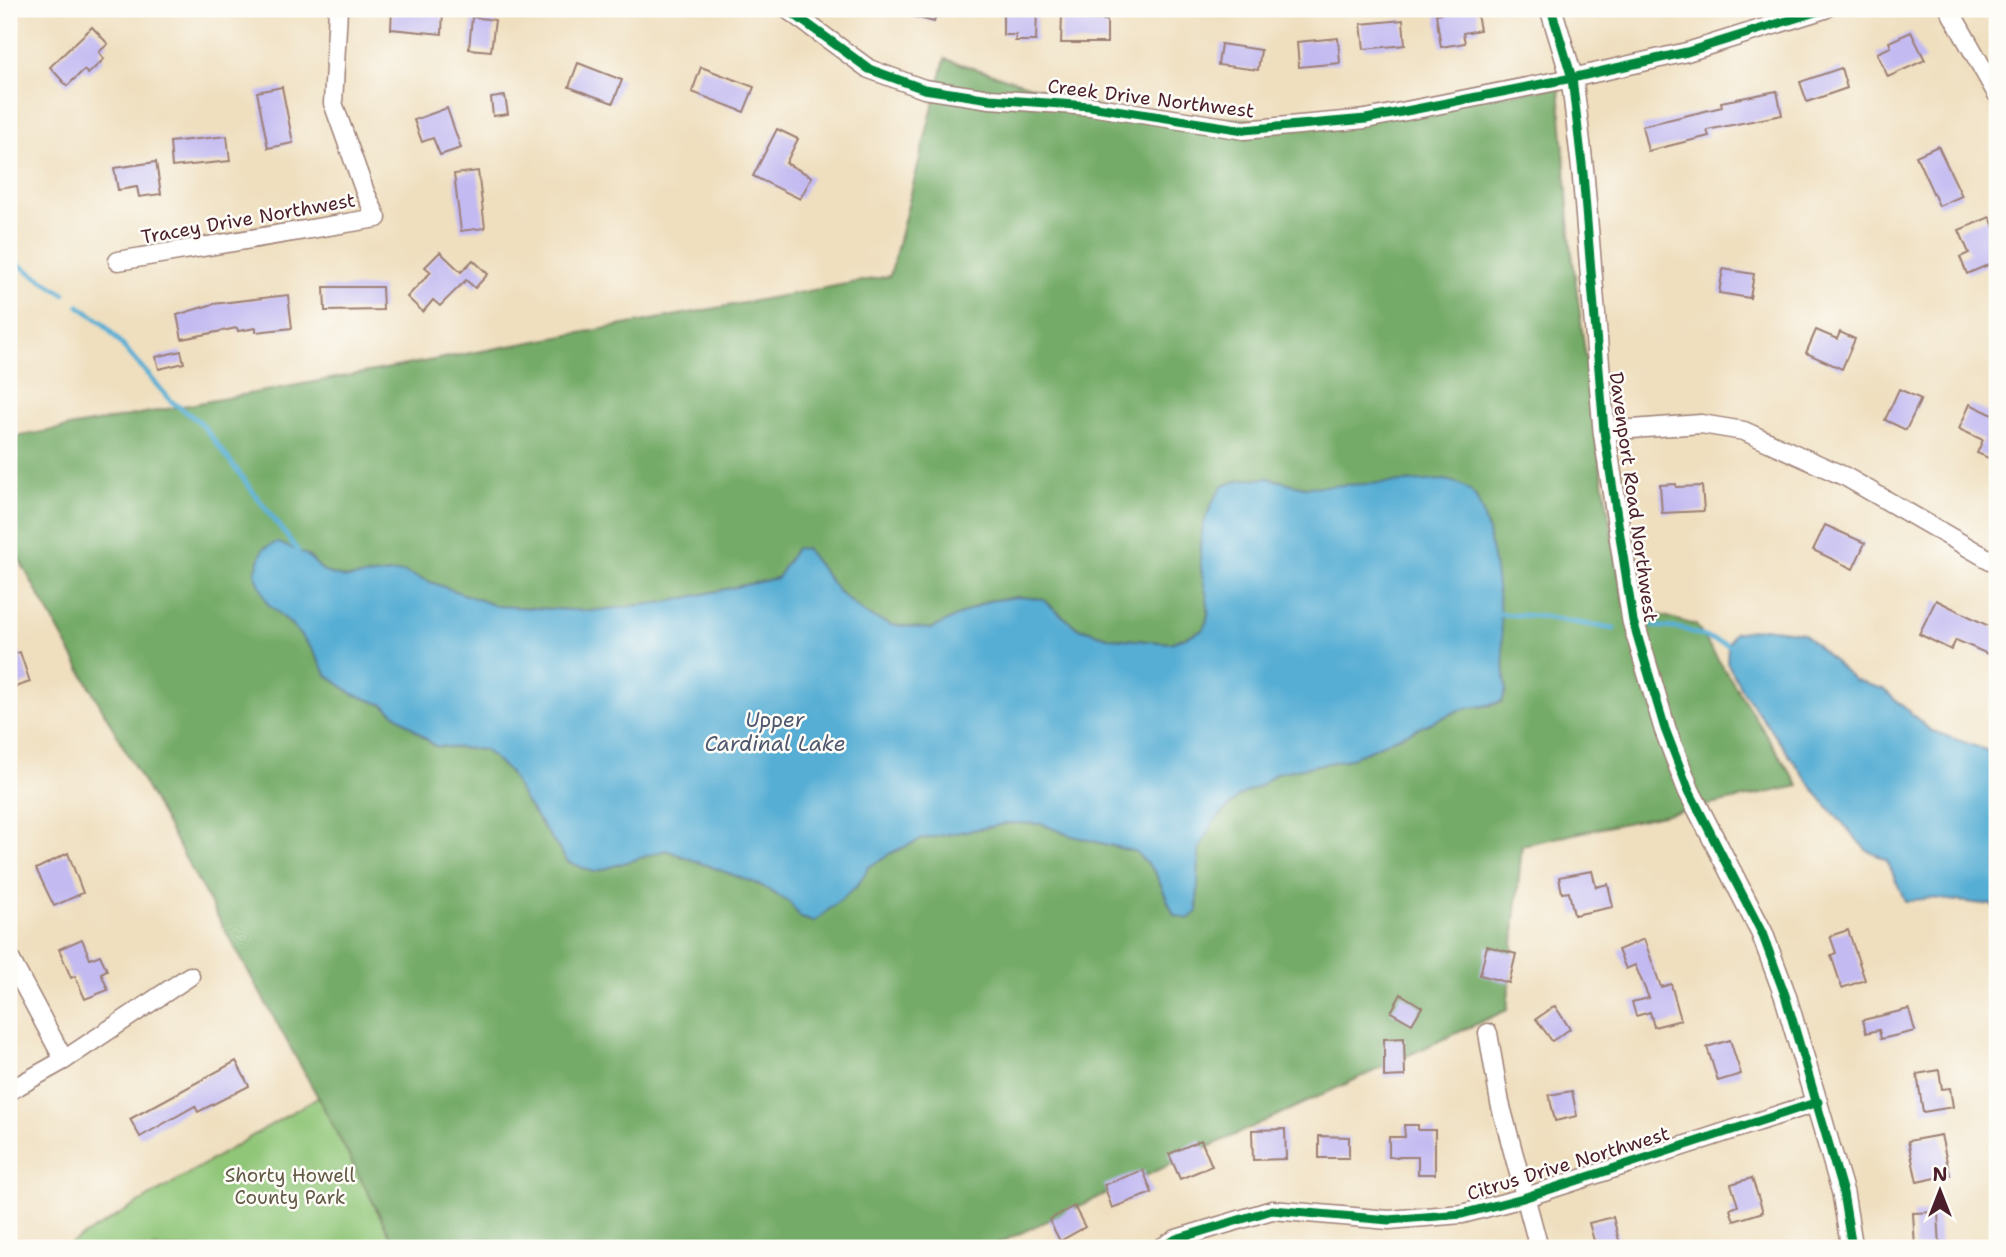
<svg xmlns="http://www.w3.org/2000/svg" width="2006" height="1257" viewBox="0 0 2006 1257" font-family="'Shantell Sans',sans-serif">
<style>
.green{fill:#90c678;stroke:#6d7252;stroke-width:2}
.forest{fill:#74ab68;stroke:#5f654a;stroke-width:2;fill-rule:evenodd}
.water{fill:#57aed4;stroke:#506680;stroke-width:2}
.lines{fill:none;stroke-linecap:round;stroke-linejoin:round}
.stream{stroke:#57aed4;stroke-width:5}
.building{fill:#c3baf1}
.minor-casing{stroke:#9c7f75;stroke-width:21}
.tertiary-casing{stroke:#9c7f75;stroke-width:24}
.minor{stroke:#fff;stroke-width:18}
.tertiary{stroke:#fff;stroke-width:21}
.cycleway-casing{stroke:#fdfcf7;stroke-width:13}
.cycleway{stroke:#00873e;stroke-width:9}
.labels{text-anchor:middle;stroke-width:5;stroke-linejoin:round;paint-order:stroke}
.street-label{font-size:19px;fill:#4a1f2b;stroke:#fdfcf7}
.park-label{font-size:19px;fill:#625946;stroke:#fdfcf7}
.water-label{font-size:21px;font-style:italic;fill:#4f586f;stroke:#fdfcf7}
</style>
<rect width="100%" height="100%" fill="#fdfcf7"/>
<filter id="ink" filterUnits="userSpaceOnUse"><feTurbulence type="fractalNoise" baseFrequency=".0143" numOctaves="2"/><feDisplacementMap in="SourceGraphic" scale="14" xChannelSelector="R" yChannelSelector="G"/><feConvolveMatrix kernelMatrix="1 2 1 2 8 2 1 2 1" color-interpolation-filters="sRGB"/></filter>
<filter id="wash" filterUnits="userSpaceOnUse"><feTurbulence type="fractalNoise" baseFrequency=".00686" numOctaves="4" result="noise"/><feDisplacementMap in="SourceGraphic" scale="28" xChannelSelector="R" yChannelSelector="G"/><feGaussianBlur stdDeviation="1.57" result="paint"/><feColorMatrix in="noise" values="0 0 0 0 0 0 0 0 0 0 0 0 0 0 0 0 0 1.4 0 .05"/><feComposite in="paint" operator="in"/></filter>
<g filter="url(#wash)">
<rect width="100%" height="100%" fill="#efdfbf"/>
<!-- green -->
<path class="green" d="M 318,1097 L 397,1248 L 63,1248 Z"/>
<!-- forest -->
<path class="forest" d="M 945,59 L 1117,113 L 1308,122 L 1559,87 L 1571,246 L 1598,451 L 1624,605 L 1696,625 L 1799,786 L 1522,845 L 1507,1010 L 988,1248 L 397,1248 L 318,1097 L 9,541 L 9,438 L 890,276 ZM 1268,478 L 1304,487 L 1476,497 C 1496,560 1500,625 1506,690 L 1502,702 C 1486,708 1472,706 1457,711 L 1349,759 L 1276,773 L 1263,785 L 1239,795 L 1213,823 L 1199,849 L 1197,912 L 1174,915 L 1155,872 L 1136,852 L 1069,835 L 1042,824 L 1011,823 L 922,839 L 891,853 L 869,867 L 857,886 L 813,922 L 801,918 L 790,903 L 760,885 L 666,850 L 594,872 L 568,862 L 525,801 L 509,772 L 485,750 L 435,746 L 384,705 L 353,694 L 327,675 L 312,649 L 292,625 L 267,603 L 307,555 L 324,572 L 346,578 L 403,572 L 496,606 L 591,611 L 667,602 L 777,578 L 796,549 L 806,549 L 838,591 L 865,614 L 891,625 L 931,629 L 988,601 L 1018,597 L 1042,599 L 1076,627 L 1111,638 L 1171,643 L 1203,630 C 1213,611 1206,591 1201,570 Z"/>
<!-- water -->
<g class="water">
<path d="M 1268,478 L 1304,487 L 1445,480 C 1458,483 1470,486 1476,498 C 1497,536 1503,645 1506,690 L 1502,701 C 1486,708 1472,706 1457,711 L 1349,759 L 1276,773 L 1263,784 L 1239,796 L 1213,823 L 1199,849 L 1197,912 L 1188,919 L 1174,915 L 1155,872 L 1136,852 L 1069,835 L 1042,824 L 1011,823 L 922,839 L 891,853 L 869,867 L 857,886 L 814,922 L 801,918 L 790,903 L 760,885 L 666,850 L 594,872 L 568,862 L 525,801 L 509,772 L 485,750 L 435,746 L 384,705 L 353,694 L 327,675 L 312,649 L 292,625 L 267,603 L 255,573 L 263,549 L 277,542 L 307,555 L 324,572 L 346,578 L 403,572 L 496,606 L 591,611 L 667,602 L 777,578 L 796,548 L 806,549 L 838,591 L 865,614 L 891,625 L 931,629 L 988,601 L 1018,597 L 1042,599 L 1076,627 L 1111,638 L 1171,643 L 1203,630 C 1215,608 1203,590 1201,567 C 1197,534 1205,514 1222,486 L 1240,480 Z"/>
<path d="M 1764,628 L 1803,633 L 1854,680 L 1883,689 L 1930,730 L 1997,754 L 1997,910 L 1992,905 L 1931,898 L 1905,901 L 1887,860 L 1866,850 L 1818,795 L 1742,690 L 1727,662 L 1728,645 L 1734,633 Z"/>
</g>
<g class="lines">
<!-- stream -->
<g class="stream">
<path d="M 9,264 L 16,263 L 64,294"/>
<path d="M 79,306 L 102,322 L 171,401 L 201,423 L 298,551"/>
<path d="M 1499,614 L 1537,616 L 1614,629"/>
<path d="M 1654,626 L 1683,629 L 1728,645"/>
</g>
</g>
<g id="blocks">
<!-- building -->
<g class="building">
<path d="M 392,9 L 443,9 L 442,34 L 391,29 Z"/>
<path d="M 900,9 L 938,9 L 934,22 L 900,13 Z"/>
<path d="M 1022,9 L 1037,9 L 1036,41 L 1015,41 L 1016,35 L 1003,35 L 1003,13 L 1022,13 Z"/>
<path d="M 1467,9 L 1476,9 L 1480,30 L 1463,33 L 1465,43 L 1441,47 L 1436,14 Z"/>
<path d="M 1073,11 L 1086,11 L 1086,19 L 1107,20 L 1107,43 L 1061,43 L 1062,16 L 1073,17 Z"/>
<path d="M 472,17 L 495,20 L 491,51 L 469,49 Z"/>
<path d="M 1403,20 L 1405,45 L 1364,49 L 1361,24 Z"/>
<path d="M 92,27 L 108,44 L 99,52 L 104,59 L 88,74 L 84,70 L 67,86 L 50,67 Z"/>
<path d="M 1911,32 L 1925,60 L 1888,77 L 1877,53 L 1891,47 L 1889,42 Z"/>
<path d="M 1338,38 L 1340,63 L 1299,67 L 1297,42 Z"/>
<path d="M 1221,44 L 1261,50 L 1258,70 L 1218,65 Z"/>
<path d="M 578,63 L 622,80 L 613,103 L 569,87 Z"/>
<path d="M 701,67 L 754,87 L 744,112 L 692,92 Z"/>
<path d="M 1841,68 L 1847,88 L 1807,102 L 1800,82 Z"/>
<path d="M 282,87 L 293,143 L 268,148 L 257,92 Z"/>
<path d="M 1777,91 L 1782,115 L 1707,130 L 1709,136 L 1648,151 L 1642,126 L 1722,107 L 1721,102 Z"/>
<path d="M 505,96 L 508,114 L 493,116 L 491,98 Z"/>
<path d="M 447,108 L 461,148 L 440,155 L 433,138 L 422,142 L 414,120 Z"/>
<path d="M 777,129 L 798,139 L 786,163 L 812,177 L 800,199 L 753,176 Z"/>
<path d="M 227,136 L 230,161 L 172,167 L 170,142 Z"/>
<path d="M 1938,146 L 1962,196 L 1939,206 L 1916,156 Z"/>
<path d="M 156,162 L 161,194 L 139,197 L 137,187 L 118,190 L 114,168 Z"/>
<path d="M 478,171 L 485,228 L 461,231 L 454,174 Z"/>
<path d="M 1990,217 L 1997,234 L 1997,261 L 1967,274 L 1960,257 L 1969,253 L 1959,230 Z"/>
<path d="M 440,252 L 461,272 L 473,260 L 488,274 L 475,288 L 466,280 L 440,306 L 433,300 L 423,312 L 407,297 L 431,272 L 425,267 Z"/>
<path d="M 1723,269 L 1754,274 L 1750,298 L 1719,293 Z"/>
<path d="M 324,287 L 382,287 L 383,310 L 325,311 Z"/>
<path d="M 288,295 L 292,328 L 256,332 L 256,328 L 238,331 L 237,328 L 182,339 L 177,315 L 213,304 Z"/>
<path d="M 1816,330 L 1837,339 L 1840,332 L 1855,339 L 1842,369 L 1806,353 Z"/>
<path d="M 181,351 L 184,363 L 159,369 L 156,357 Z"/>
<path d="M 1899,389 L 1921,399 L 1906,430 L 1885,420 Z"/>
<path d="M 1970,404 L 1997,417 L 1997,451 L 1993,460 L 1977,453 L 1983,440 L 1959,429 Z"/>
<path d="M 1676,484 L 1676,487 L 1702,486 L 1704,511 L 1662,513 L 1660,485 Z"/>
<path d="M 1825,525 L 1865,543 L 1853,569 L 1813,550 Z"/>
<path d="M 1936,600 L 1997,630 L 1997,658 L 1956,640 L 1951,650 L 1919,634 Z"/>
<path d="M 20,652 L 30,682 L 9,689 L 9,656 Z"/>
<path d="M 68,853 L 83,893 L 54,906 L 36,869 Z"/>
<path d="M 1592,871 L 1596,887 L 1608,884 L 1613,907 L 1574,915 L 1569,892 L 1562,893 L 1559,877 Z"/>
<path d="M 1848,930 L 1865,980 L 1842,988 L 1831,955 L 1836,953 L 1830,936 Z"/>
<path d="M 82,939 L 90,959 L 100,955 L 107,970 L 101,973 L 108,990 L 85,999 L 75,976 L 71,978 L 59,949 Z"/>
<path d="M 1644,939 L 1661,987 L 1671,984 L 1681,1020 L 1654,1027 L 1650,1012 L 1636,1016 L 1632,1002 L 1649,998 L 1635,965 L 1626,969 L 1618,950 Z"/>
<path d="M 1487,946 L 1516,954 L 1509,983 L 1480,975 Z"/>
<path d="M 1401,994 L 1422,1007 L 1412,1024 L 1391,1012 Z"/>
<path d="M 1555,1006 L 1570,1029 L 1552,1041 L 1536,1019 Z"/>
<path d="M 1909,1009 L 1915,1031 L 1881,1039 L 1879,1030 L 1866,1033 L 1863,1020 Z"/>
<path d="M 1404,1038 L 1405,1076 L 1384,1077 L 1384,1039 Z"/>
<path d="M 1730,1040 L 1741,1074 L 1718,1081 L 1707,1047 Z"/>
<path d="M 236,1061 L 249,1086 L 198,1112 L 195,1106 L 140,1137 L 130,1119 Z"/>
<path d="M 1939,1070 L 1942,1089 L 1950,1088 L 1953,1107 L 1923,1112 L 1917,1074 Z"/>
<path d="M 1572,1091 L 1577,1116 L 1555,1121 L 1549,1095 Z"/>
<path d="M 1404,1125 L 1418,1125 L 1418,1130 L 1435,1130 L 1435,1174 L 1418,1174 L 1418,1157 L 1389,1157 L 1389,1137 L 1405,1137 Z"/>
<path d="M 1285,1129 L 1286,1159 L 1253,1160 L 1252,1130 Z"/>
<path d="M 1941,1135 L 1950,1175 L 1917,1182 L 1908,1141 Z"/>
<path d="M 1319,1136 L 1349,1137 L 1349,1158 L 1319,1158 Z"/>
<path d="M 1201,1140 L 1212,1166 L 1180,1179 L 1169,1154 Z"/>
<path d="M 1143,1170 L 1152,1193 L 1112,1208 L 1104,1185 Z"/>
<path d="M 1752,1178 L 1763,1212 L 1734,1221 L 1730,1209 L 1738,1206 L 1731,1184 Z"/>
<path d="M 1074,1206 L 1085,1227 L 1060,1241 L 1049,1220 Z"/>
<path d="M 1938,1212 L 1940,1248 L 1915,1248 L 1913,1213 Z"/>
<path d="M 1613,1217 L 1621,1248 L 1596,1248 L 1589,1223 Z"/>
</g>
</g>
</g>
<g filter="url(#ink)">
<use href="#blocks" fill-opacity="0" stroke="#9c7f75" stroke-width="2"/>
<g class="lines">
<defs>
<g id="minor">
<path d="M 787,9 L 869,69 L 924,89 L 990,99 L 1090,106 L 1244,130 L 1366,119 L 1572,78 L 1687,52 L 1825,9"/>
<path d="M 1949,9 L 1997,94"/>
<path d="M 118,261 L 377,218 L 365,192 L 333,103 L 338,9"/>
<path d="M 1604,431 L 1701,424 L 1744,431 L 1846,477 L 1997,564"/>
<path d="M 9,957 L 64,1060"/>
<path d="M 1488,1033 L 1500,1103 L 1539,1248"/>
<path d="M 9,1091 L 64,1060 L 190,976"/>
<path d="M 1161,1248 L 1176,1239 L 1272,1210 L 1389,1220 L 1462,1214 L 1523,1198 L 1818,1102"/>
</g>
<path id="tertiary" d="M 1551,9 L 1572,78 L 1583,173 L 1604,431 L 1633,621 L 1665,729 L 1689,791 L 1762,933 L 1785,995 L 1843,1193 L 1852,1248"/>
</defs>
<!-- minor casing -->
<use href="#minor" class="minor-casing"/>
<!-- tertiary casing -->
<use href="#tertiary" class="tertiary-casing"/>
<!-- minor -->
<use href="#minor" class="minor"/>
<!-- tertiary -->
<use href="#tertiary" class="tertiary"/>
<defs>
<g id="cycleway">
<path d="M 787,9 L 869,69 L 924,89 L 990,99 L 1090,106 L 1244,130 L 1366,119 L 1572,78 L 1687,52 L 1825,9"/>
<path d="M 1551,9 L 1572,78 L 1583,173 L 1604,431 L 1633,621 L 1665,729 L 1689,791 L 1762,933 L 1785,995 L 1843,1193 L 1852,1248"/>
<path d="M 1161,1248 L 1176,1239 L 1272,1210 L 1389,1220 L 1462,1214 L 1523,1198 L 1818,1102"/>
</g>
</defs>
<!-- cycleway casing -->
<use href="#cycleway" class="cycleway-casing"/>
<!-- cycleway -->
<use href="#cycleway" class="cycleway"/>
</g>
</g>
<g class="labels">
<!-- street labels -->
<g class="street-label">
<text transform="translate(1151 98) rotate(7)" y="7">Creek Drive Northwest</text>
<text transform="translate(248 218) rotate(-10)" y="7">Tracey Drive Northwest</text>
<text transform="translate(1634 497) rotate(82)" y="7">Davenport Road Northwest</text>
<text transform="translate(1568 1163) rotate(-17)" y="7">Citrus Drive Northwest</text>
</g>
<!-- park labels -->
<g class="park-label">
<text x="290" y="1182">Shorty Howell<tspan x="290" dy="22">County Park</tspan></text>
</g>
<!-- water labels -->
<g class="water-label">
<text x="775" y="727">Upper<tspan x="775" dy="24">Cardinal Lake</tspan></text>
</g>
</g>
<!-- margin -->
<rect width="2006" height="1257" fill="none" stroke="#fdfcf7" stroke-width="35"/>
<!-- north arrow -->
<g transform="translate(1940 1191)" stroke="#fdfcf7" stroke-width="5" paint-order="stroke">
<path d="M0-5L12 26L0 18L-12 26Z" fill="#4a1f2b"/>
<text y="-10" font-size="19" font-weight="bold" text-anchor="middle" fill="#4a1f2b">N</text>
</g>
</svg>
